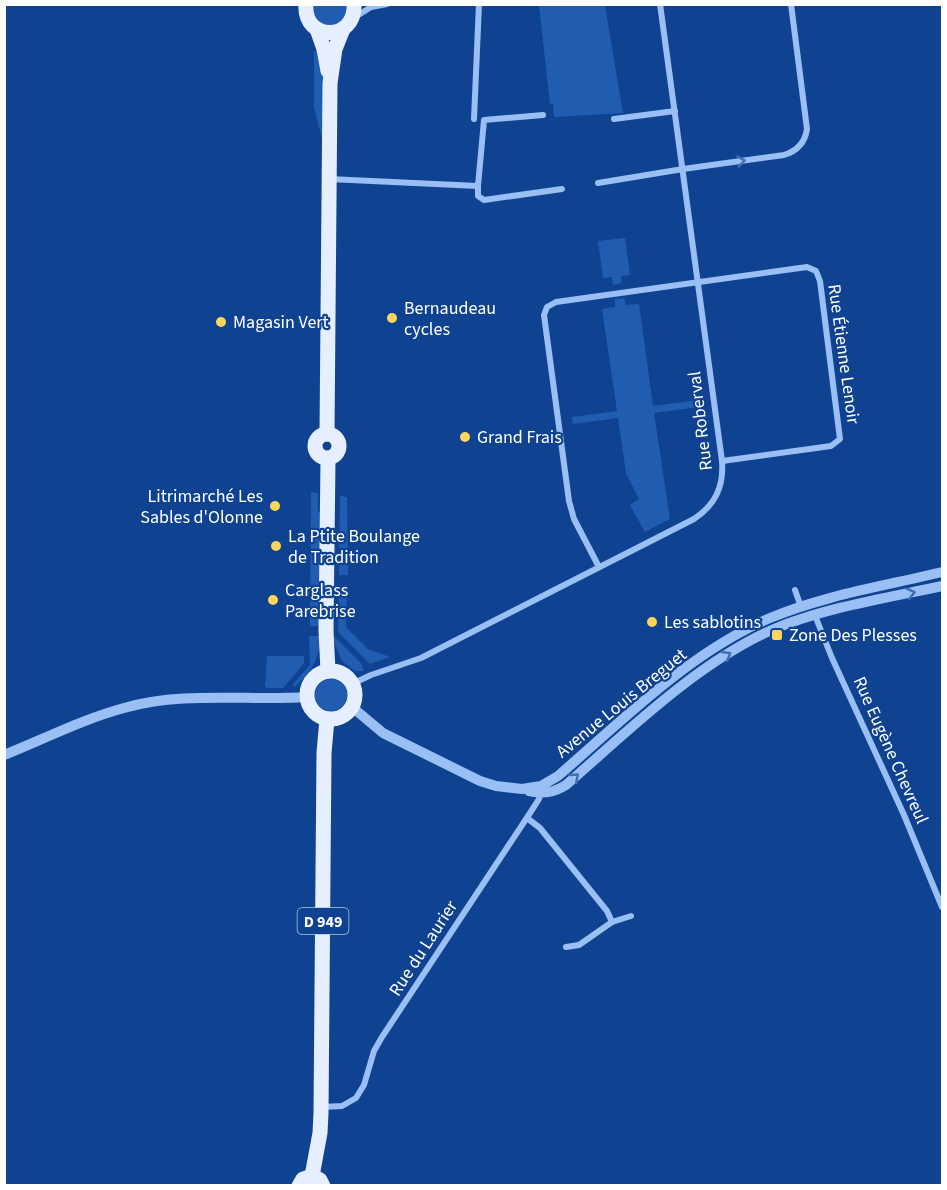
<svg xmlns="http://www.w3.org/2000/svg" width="947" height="1190" viewBox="0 0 947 1190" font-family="'Source Sans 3',sans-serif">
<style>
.green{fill:#205db1}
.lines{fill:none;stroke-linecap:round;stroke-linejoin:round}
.minor{stroke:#99bff4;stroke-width:6}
.tertiary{stroke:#99bff4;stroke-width:10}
.primary{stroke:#e6efff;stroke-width:15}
.oneway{stroke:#3f6eb4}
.poi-dot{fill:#ffd55c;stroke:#0f4391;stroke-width:2}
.labels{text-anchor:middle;stroke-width:4.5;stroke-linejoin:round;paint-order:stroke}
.shield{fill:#0f4391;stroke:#b7c7de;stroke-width:1.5}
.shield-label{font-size:16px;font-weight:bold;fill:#fff}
.poi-label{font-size:18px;fill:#fff;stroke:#0f4391;text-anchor:start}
.street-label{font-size:18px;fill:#fff;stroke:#0f4391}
</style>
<rect width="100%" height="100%" fill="#0f4391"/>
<!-- green -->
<g class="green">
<path d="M 314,5 L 346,5 C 348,33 311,31 314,5 Z"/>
<path d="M 539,5 L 605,5 L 623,113 L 554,117 L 553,104 L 550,104 Z"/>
<path d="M 314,51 L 321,51 L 324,73 L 322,139 L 314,107 Z"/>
<path d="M 625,238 L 630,275 L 621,276 L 622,283 L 613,285 L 612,277 L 603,278 L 598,241 Z"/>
<path d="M 624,298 L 626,305 L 639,304 L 653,406 L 698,400 L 699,407 L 654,413 L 670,519 L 645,532 L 630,505 L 639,499 L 626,473 L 618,418 L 573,424 L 572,417 L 617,411 L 602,309 L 615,307 L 615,299 Z"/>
<path d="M 311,492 L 318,493 L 318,512 L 322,512 L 321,626 L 310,626 Z"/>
<path d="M 340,496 L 347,497 L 348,575 L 339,575 Z"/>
<path d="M 339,589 L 347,589 L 346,627 L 368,649 L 390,657 L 370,664 L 338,632 Z"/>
<path d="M 309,636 L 321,636 C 319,658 311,674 294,687 L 293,684 L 310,665 Z"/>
<path d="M 334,636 L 361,663 L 364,671 L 355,671 L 342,661 L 332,637 Z"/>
<path d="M 267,656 L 304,656 L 304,663 L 283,688 L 267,688 L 265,686 Z"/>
<circle cx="331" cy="695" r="16"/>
</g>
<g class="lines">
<!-- minor -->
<g class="minor">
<path d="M 355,17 L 371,7 L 387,4"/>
<path d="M 474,119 L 479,4"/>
<path d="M 614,119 L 675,111"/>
<path d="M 329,179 L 478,186 L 484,120 L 543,115"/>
<path d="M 598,183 L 683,169 L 784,155 C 797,151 805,143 807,129 L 791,4"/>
<path d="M 478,186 L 478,196 L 484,200 L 562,189"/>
<path d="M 599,567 L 574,519 L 569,501 L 544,315 L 547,307 L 556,302 L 807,267 L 816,271 L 820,281 L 840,439 L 831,446 L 722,461"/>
<path d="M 795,590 L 801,607"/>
<path d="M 814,613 L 832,658 L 904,815 L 942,907"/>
<path d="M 352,684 L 371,675 L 421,658 L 694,519 C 715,505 724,487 722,461 L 660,4"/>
<path d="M 527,818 L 540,828 L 607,911 L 612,922"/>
<path d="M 566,947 L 579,945 L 612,922 L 631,916"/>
<path d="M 322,1107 L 342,1106 L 356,1098 L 364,1085 L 374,1051 L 382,1037 L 532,810 L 539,799 L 541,790"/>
</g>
<!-- tertiary -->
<g class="tertiary">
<path d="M 352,707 L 383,733 L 480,781 L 496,786 L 522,789 L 541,786 L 558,776 C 623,720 690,652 770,618 C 825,595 885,586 942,572"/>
<path d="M 4,755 C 44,739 83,719 124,708 C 183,691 246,701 307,697"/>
<path d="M 529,791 C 544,794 553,793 566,785 C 628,731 698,662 774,629 C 827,607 887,598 942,586"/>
</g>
<!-- primary -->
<g class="primary">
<path d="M 306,4 C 303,42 356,42 354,4"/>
<path d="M 317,29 L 324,49 L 328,71"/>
<circle cx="327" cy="446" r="12"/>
<path d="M 327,434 L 330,83 L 335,49 L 343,29"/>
<path d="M 328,459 L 326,631 L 328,671"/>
<circle cx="331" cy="695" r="24"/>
<path d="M 312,1176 L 320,1133 L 321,1113 L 324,753 L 327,719"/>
<path d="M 299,1186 L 303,1179 L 312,1176 L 320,1180 L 323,1186"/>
</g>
</g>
<!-- one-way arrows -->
<defs><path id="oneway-chevron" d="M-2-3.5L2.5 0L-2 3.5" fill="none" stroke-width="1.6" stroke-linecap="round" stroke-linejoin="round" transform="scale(1.5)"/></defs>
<g class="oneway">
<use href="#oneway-chevron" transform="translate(741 161) rotate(-8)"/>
<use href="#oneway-chevron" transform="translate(911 593) rotate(-13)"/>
<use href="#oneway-chevron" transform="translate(727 655) rotate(-31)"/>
<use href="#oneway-chevron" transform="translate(575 777) rotate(-41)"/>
</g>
<!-- markers -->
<g class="poi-dot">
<circle cx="392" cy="318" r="6"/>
<circle cx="221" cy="322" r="6"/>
<circle cx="465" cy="437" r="6"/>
<circle cx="275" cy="506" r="6"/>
<circle cx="276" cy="546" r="6"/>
<circle cx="273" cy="600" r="6"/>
<circle cx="652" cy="622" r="6"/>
<rect x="771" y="629" width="12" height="12" rx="3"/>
</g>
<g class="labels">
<!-- shield labels -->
<rect class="shield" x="297.5" y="908" width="51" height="26" rx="4.5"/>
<g class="shield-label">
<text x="323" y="927">D 949</text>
</g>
<!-- poi labels -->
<g class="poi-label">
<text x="404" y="314">Bernaudeau<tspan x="404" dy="21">cycles</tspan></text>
<text x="233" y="328">Magasin Vert</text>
<text x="477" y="443">Grand Frais</text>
<text x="263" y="502" text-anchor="end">Litrimarché Les<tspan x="263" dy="21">Sables d'Olonne</tspan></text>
<text x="288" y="542">La Ptite Boulange<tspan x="288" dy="21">de Tradition</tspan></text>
<text x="285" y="596">Carglass<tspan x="285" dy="21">Parebrise</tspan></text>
<text x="664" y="628">Les sablotins</text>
<text x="789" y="641">Zone Des Plesses</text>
</g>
<!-- street labels -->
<g class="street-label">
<text transform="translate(844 354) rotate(82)" y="6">Rue Étienne Lenoir</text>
<text transform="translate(700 421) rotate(-97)" y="6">Rue Roberval</text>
<text transform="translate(621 703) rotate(-39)" y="6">Avenue Louis Breguet</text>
<text transform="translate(891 750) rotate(66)" y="6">Rue Eugène Chevreul</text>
<text transform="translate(423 948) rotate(-57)" y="6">Rue du Laurier</text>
</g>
</g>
<!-- border -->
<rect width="947" height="1190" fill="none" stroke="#ffffff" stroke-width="12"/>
</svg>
